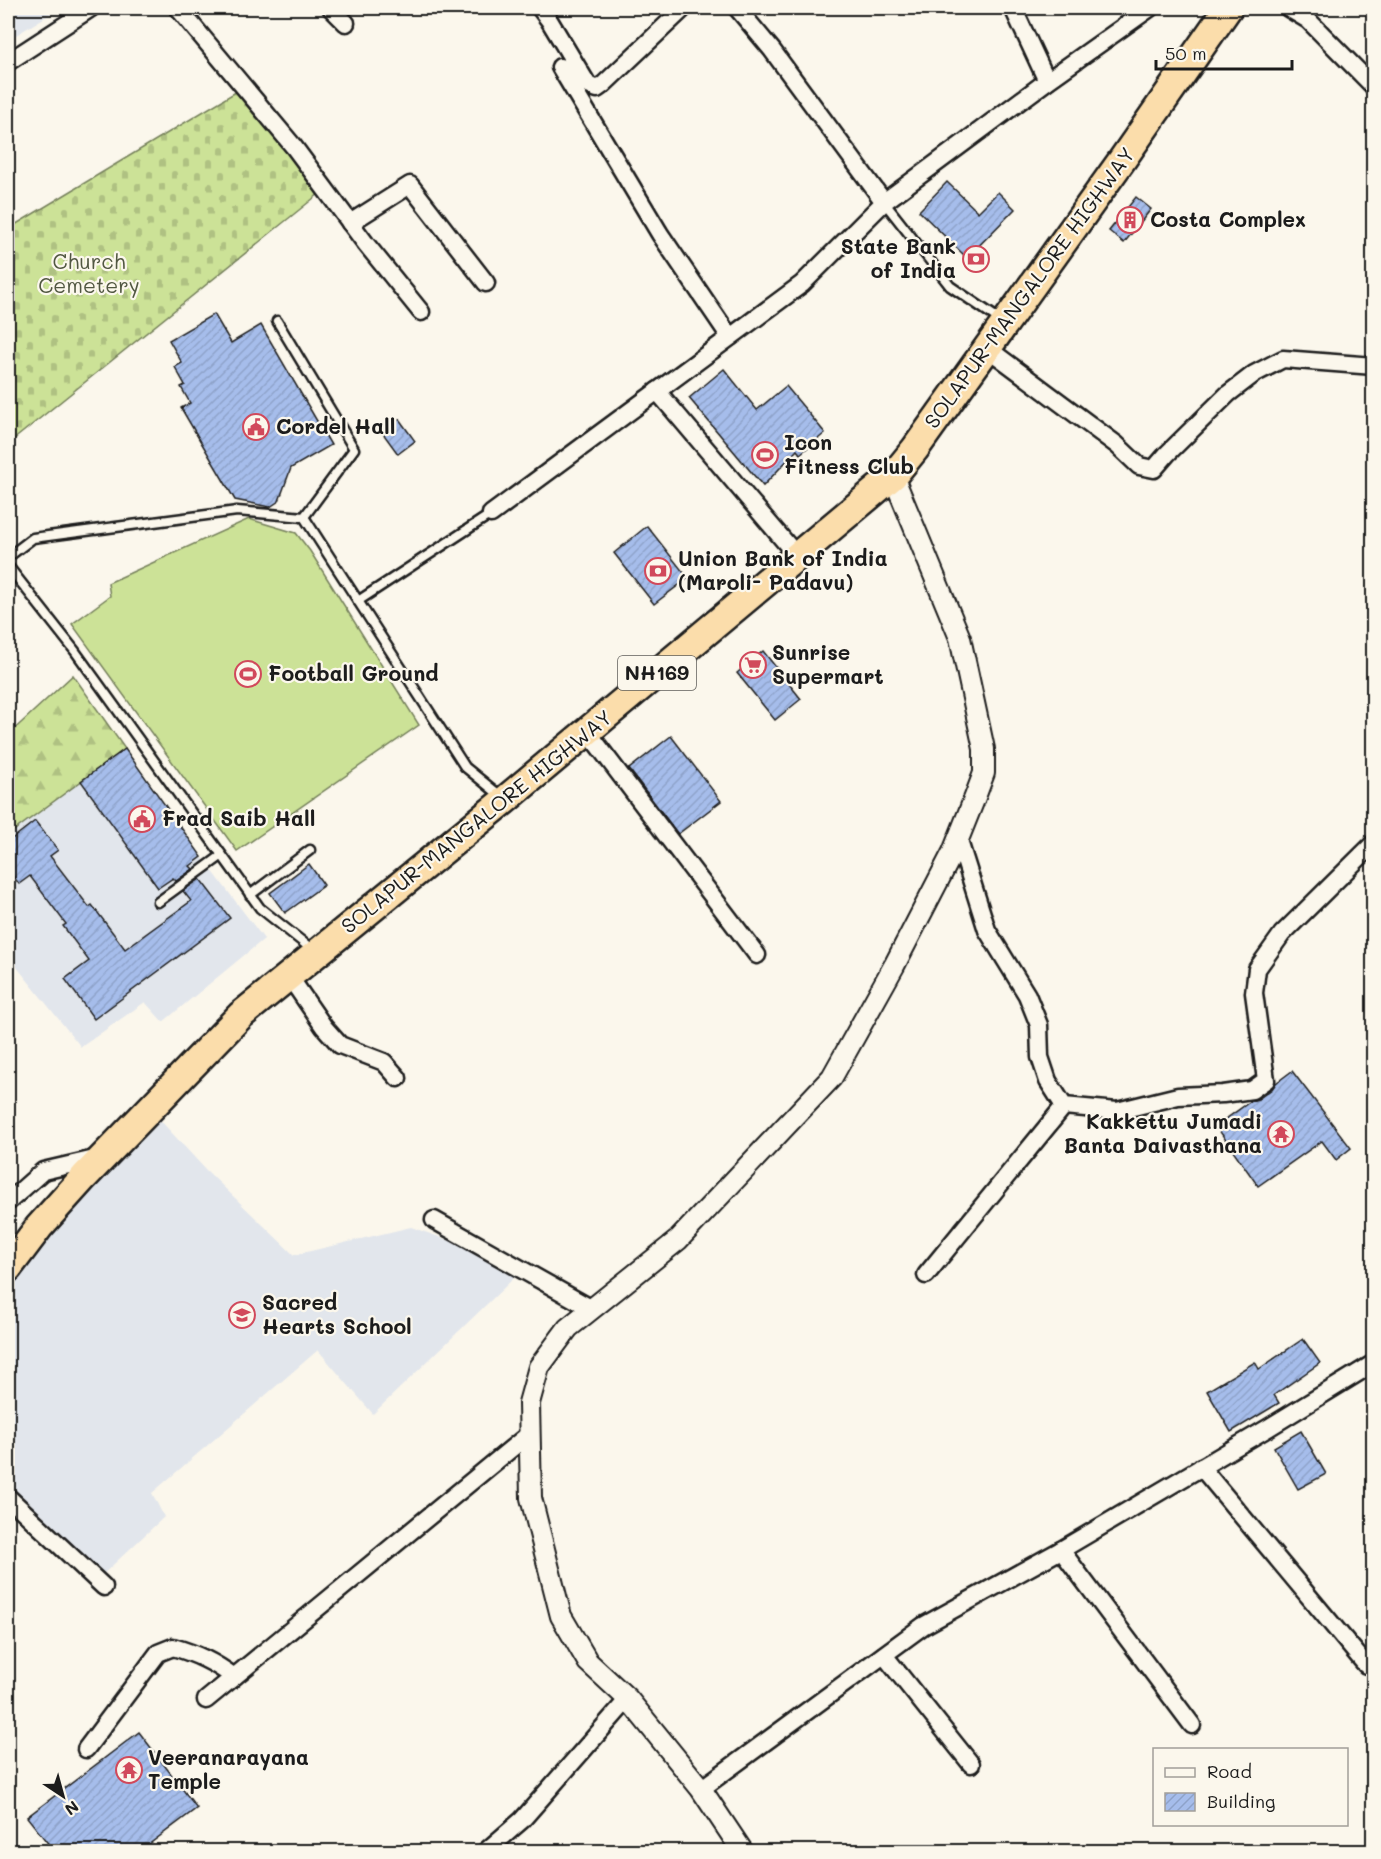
<svg xmlns="http://www.w3.org/2000/svg" width="1381" height="1859" viewBox="0 0 1381 1859" font-family="Mali,sans-serif">
<style>
.built{fill:#e2e6ec}
.forest{fill:url(#forest-firs);stroke:#747f5a;stroke-width:1.5}
.cemetery{fill:url(#cemetery-stones);stroke:#747f5a;stroke-width:1.5}
.pitch{fill:#cce297;stroke:#747f5a;stroke-width:1.5}
.building{fill:url(#building-hatch);stroke:#1c1c1c;stroke-width:1.5}
.lines{fill:none;stroke-linecap:round;stroke-linejoin:round}
.service-casing{stroke:#1c1c1c;stroke-width:13}
.minor-casing{stroke:#1c1c1c;stroke-width:21}
.tertiary-casing{stroke:#1c1c1c;stroke-width:24}
.trunk-casing{stroke:#1c1c1c;stroke-width:32}
.service{stroke:#fbf7ec;stroke-width:8}
.minor{stroke:#fbf7ec;stroke-width:16}
.tertiary{stroke:#fbf7ec;stroke-width:20}
.trunk{stroke:#fbddab;stroke-width:27}
.labels{text-anchor:middle;stroke-width:4.5;stroke-linejoin:round;paint-order:stroke}
.shield{fill:#fbf7ec;stroke:#5f5e5a;stroke-width:1.5}
.shield-label{font-size:20px;font-weight:bold;fill:#1c1c1c}
.poi-label{font-size:21px;font-weight:bold;fill:#1c1c1c;stroke:#fbf7ec;text-anchor:start}
.park-label{font-size:21px;fill:#515741;stroke:#fbf7ec}
.street-label{font-size:21px;fill:#1c1c1c;stroke:#fbf7ec}
</style>
<defs>
<pattern id="forest-firs" width="22" height="20" patternUnits="userSpaceOnUse" patternTransform="scale(1.5)"><rect width="22" height="20" fill="#cce297"/><path d="M5 1l3.5 6h-7zM16 11l3.5 6h-7z" fill="#afc182"/></pattern>
<pattern id="cemetery-stones" width="16" height="16" patternUnits="userSpaceOnUse" patternTransform="scale(1.5)"><rect width="16" height="16" fill="#cce297"/><path d="M2 7V4a2 2 0 0 1 4 0v3zM10 15v-3a2 2 0 0 1 4 0v3z" fill="#afc182"/></pattern>
<pattern id="building-hatch" width="6" height="6" patternUnits="userSpaceOnUse" patternTransform="scale(1.5)"><rect width="6" height="6" fill="#a6bdeb"/><path d="M-1 1l2-2M0 6l6-6M5 7l2-2" fill="none" stroke="#8ea2c9"/></pattern>
</defs>
<rect width="100%" height="100%" fill="#fbf7ec"/>
<filter id="ink" filterUnits="userSpaceOnUse"><feTurbulence type="fractalNoise" baseFrequency=".0167" numOctaves="2"/><feDisplacementMap in="SourceGraphic" scale="12" xChannelSelector="R" yChannelSelector="G"/><feConvolveMatrix kernelMatrix="1 2 1 2 8 2 1 2 1" color-interpolation-filters="sRGB"/></filter>
<g filter="url(#ink)">
<!-- built -->
<g class="built">
<path d="M 8,8 L 60,8 L 8,40 Z"/>
<path d="M 81,781 L 158,888 L 202,857 L 264,939 L 163,1022 L 145,1002 L 81,1047 L 8,956 L 8,835 Z"/>
<path d="M 159,1119 L 206,1170 L 294,1255 L 411,1227 L 509,1262 L 515,1277 L 373,1414 L 318,1350 L 152,1493 L 164,1517 L 99,1578 L 8,1505 L 8,1279 L 46,1229 Z"/>
</g>
<!-- forest -->
<path class="forest" d="M 73,675 L 125,749 L 8,835 L 8,735 Z"/>
<!-- cemetery -->
<path class="cemetery" d="M 239,90 L 319,194 L 8,444 L 8,229 Z"/>
<!-- pitch -->
<path class="pitch" d="M 249,519 L 296,533 L 310,551 L 419,725 L 237,851 L 72,624 L 110,596 L 108,583 Z"/>
<!-- building -->
<g class="building">
<path d="M 947,182 L 978,212 L 998,192 L 1015,209 L 967,258 L 919,211 Z"/>
<path d="M 1136,197 L 1151,209 L 1124,243 L 1109,231 Z"/>
<path d="M 214,314 L 231,343 L 261,325 L 331,445 L 291,468 L 279,501 L 270,507 L 235,500 L 181,408 L 190,403 L 181,387 L 185,385 L 175,367 L 182,363 L 169,340 Z"/>
<path d="M 724,369 L 757,410 L 786,386 L 825,433 L 800,454 L 797,450 L 763,486 L 689,398 Z"/>
<path d="M 399,419 L 415,441 L 398,454 L 382,432 Z"/>
<path d="M 647,526 L 688,578 L 654,604 L 614,553 Z"/>
<path d="M 763,651 L 801,699 L 775,720 L 737,673 Z"/>
<path d="M 671,736 L 721,801 L 678,834 L 629,769 Z"/>
<path d="M 125,749 L 202,857 L 190,866 L 193,869 L 176,881 L 173,878 L 158,888 L 81,781 Z"/>
<path d="M 35,821 L 58,850 L 50,856 L 89,907 L 92,905 L 125,949 L 191,901 L 183,891 L 200,879 L 230,918 L 94,1019 L 65,979 L 89,961 L 63,926 L 66,924 L 30,876 L 19,884 L 8,869 L 8,842 Z"/>
<path d="M 309,864 L 324,885 L 285,913 L 270,893 Z"/>
<path d="M 1292,1071 L 1351,1148 L 1336,1160 L 1322,1141 L 1258,1186 L 1216,1126 L 1251,1101 L 1258,1099 L 1272,1089 L 1276,1083 Z"/>
<path d="M 1303,1339 L 1320,1363 L 1274,1395 L 1279,1403 L 1231,1432 L 1207,1391 L 1255,1362 L 1259,1369 Z"/>
<path d="M 1301,1431 L 1326,1474 L 1298,1489 L 1274,1447 Z"/>
<path d="M 139,1732 L 197,1808 L 140,1851 L 54,1851 L 27,1817 Z"/>
</g>
<g class="lines">
<defs>
<g id="service">
<path d="M 884,202 L 950,286 L 1003,322"/>
<path d="M 277,321 L 354,449 L 304,517"/>
<path d="M 304,517 L 465,767 L 502,797"/>
<path d="M 8,557 L 33,538 L 237,511 L 304,517"/>
<path d="M 8,566 L 75,651 L 260,908 L 314,951"/>
<path d="M 358,601 L 491,514"/>
<path d="M 250,895 L 310,850"/>
<path d="M 158,902 L 221,856"/>
</g>
<g id="minor">
<path d="M 178,8 L 294,147 L 366,244 L 421,312"/>
<path d="M 331,8 L 346,23"/>
<path d="M 540,8 L 549,20 L 588,85 L 597,89 L 604,84 L 684,8"/>
<path d="M 737,8 L 772,50 L 884,202"/>
<path d="M 1013,8 L 1047,81"/>
<path d="M 1288,8 L 1308,20 L 1374,87"/>
<path d="M 8,62 L 91,8"/>
<path d="M 560,67 L 660,234 L 730,337"/>
<path d="M 350,223 L 410,185 L 486,283"/>
<path d="M 987,348 L 1117,445 L 1139,466 L 1154,469 L 1167,454 L 1228,394 L 1254,374 L 1283,359 L 1374,366"/>
<path d="M 657,391 L 797,556"/>
<path d="M 491,514 L 802,284 L 884,202 L 1047,81 L 1150,8"/>
<path d="M 587,731 L 757,955"/>
<path d="M 958,838 L 987,930 L 1027,995 L 1039,1025 L 1040,1057 L 1048,1081 L 1064,1106 L 1117,1111 L 1178,1096 L 1223,1094 L 1252,1090 L 1266,1080 L 1254,993 L 1257,969 L 1282,934 L 1374,843"/>
<path d="M 289,976 L 324,1027 L 340,1045 L 384,1062 L 398,1078"/>
<path d="M 8,1202 L 43,1171 L 99,1158"/>
<path d="M 434,1220 L 592,1309"/>
<path d="M 926,1275 L 1064,1106"/>
<path d="M 1201,1467 L 1366,1665"/>
<path d="M 8,1497 L 104,1587"/>
<path d="M 1061,1550 L 1192,1725"/>
<path d="M 884,1655 L 971,1764"/>
<path d="M 206,1700 L 529,1434"/>
<path d="M 86,1749 L 158,1653 L 173,1647 C 197,1654 214,1662 234,1677"/>
<path d="M 701,1789 L 923,1626 L 1061,1550 L 1268,1428 L 1374,1363"/>
<path d="M 485,1852 L 522,1820 L 628,1699"/>
</g>
<path id="tertiary" d="M 743,1852 L 701,1789 L 628,1699 L 588,1662 L 561,1616 L 531,1498 L 529,1403 L 539,1367 L 568,1328 L 678,1240 L 832,1077 L 894,966 L 953,852 L 975,797 L 984,773 L 984,749 L 960,638 L 893,476"/>
<path id="trunk" d="M 8,1268 L 39,1227 L 84,1177 L 241,1015 L 505,800 L 893,476 L 915,449 L 1122,160 L 1228,8"/>
</defs>
<!-- service casing -->
<use href="#service" class="service-casing"/>
<!-- minor casing -->
<use href="#minor" class="minor-casing"/>
<!-- tertiary casing -->
<use href="#tertiary" class="tertiary-casing"/>
<!-- trunk casing -->
<use href="#trunk" class="trunk-casing"/>
<!-- service -->
<use href="#service" class="service"/>
<!-- minor -->
<use href="#minor" class="minor"/>
<!-- tertiary -->
<use href="#tertiary" class="tertiary"/>
<!-- trunk -->
<use href="#trunk" class="trunk"/>
</g>
</g>
<!-- icons -->
<defs>
<symbol id="building-ring" viewBox="-11 -11 22 22"><circle r="9.5" fill="#fbf7ec" stroke="#d1495b" stroke-width="1.5"/><path d="M-4-6H4V6H1V3H-1V6H-4ZM-2.5-4.3h1.7v1.8h-1.7ZM.8-4.3h1.7v1.8H.8ZM-2.5-1h1.7V.8h-1.7ZM.8-1h1.7V.8H.8Z" fill="#d1495b"/></symbol>
<symbol id="bank-ring" viewBox="-11 -11 22 22"><circle r="9.5" fill="#fbf7ec" stroke="#d1495b" stroke-width="1.5"/><path d="M-6-4H6V4H-6ZM0-2.3a2.3 2.3 0 1 0 0 4.6a2.3 2.3 0 1 0 0-4.6Z" fill="#d1495b"/></symbol>
<symbol id="civic-ring" viewBox="-11 -11 22 22"><circle r="9.5" fill="#fbf7ec" stroke="#d1495b" stroke-width="1.5"/><path d="M-.6-6.5H3V-4.5H.6V-3L4-1V1h2V6H-6V1h2V-1L-.6-3ZM-1.2 2.5V6h2.4V2.5Z" fill="#d1495b"/></symbol>
<symbol id="stadium-ring" viewBox="-11 -11 22 22"><circle r="9.5" fill="#fbf7ec" stroke="#d1495b" stroke-width="1.5"/><path d="M0-5a6.5 5 0 1 0 0 10a6.5 5 0 1 0 0-10ZM-3.5-1.8h7v3.6h-7Z" fill="#d1495b"/></symbol>
<symbol id="supermarket-ring" viewBox="-11 -11 22 22"><circle r="9.5" fill="#fbf7ec" stroke="#d1495b" stroke-width="1.5"/><path d="M-6-5.5h2.5l.6 2H6L4.5 2H-2.5L-4.4-4H-6ZM-1.5 3.2a1.3 1.3 0 1 0 .1 0ZM3 3.2a1.3 1.3 0 1 0 .1 0Z" fill="#d1495b"/></symbol>
<symbol id="temple-ring" viewBox="-11 -11 22 22"><circle r="9.5" fill="#fbf7ec" stroke="#d1495b" stroke-width="1.5"/><path d="M0-6L5-2H3V0L6.5 2.5H4V6H1.5V3h-3V6H-4V2.5H-6.5L-3 0V-2H-5Z" fill="#d1495b"/></symbol>
<symbol id="school-ring" viewBox="-11 -11 22 22"><circle r="9.5" fill="#fbf7ec" stroke="#d1495b" stroke-width="1.5"/><path d="M0-5L7-2L0 1L-7-2ZM-4 1L0 2.5L4 1V4Q0 6-4 4Z" fill="#d1495b"/></symbol>
</defs>
<g fill-rule="evenodd">
<use href="#building-ring" x="1115" y="205" width="30" height="30"/>
<use href="#bank-ring" x="961" y="244" width="30" height="30"/>
<use href="#civic-ring" x="241" y="412" width="30" height="30"/>
<use href="#stadium-ring" x="750" y="440" width="30" height="30"/>
<use href="#bank-ring" x="643" y="556" width="30" height="30"/>
<use href="#supermarket-ring" x="738" y="650" width="30" height="30"/>
<use href="#stadium-ring" x="233" y="659" width="30" height="30"/>
<use href="#civic-ring" x="127" y="804" width="30" height="30"/>
<use href="#temple-ring" x="1266" y="1119" width="30" height="30"/>
<use href="#school-ring" x="227" y="1300" width="30" height="30"/>
<use href="#temple-ring" x="114" y="1755" width="30" height="30"/>
</g>
<g class="labels">
<!-- shield labels -->
<rect class="shield" x="618" y="656" width="78" height="34" rx="4.5"/>
<g class="shield-label">
<text x="657" y="680">NH169</text>
</g>
<!-- poi labels -->
<g class="poi-label">
<text x="1150" y="227">Costa Complex</text>
<text x="956" y="254" text-anchor="end">State Bank<tspan x="956" dy="24">of India</tspan></text>
<text x="276" y="434">Cordel Hall</text>
<text x="784" y="450">Icon<tspan x="784" dy="24">Fitness Club</tspan></text>
<text x="678" y="566">Union Bank of India<tspan x="678" dy="24">(Maroli- Padavu)</tspan></text>
<text x="772" y="660">Sunrise<tspan x="772" dy="24">Supermart</tspan></text>
<text x="268" y="681">Football Ground</text>
<text x="162" y="826">Frad Saib Hall</text>
<text x="1262" y="1129" text-anchor="end">Kakkettu Jumadi<tspan x="1262" dy="24">Banta Daivasthana</tspan></text>
<text x="262" y="1310">Sacred<tspan x="262" dy="24">Hearts School</tspan></text>
<text x="148" y="1765">Veeranarayana<tspan x="148" dy="24">Temple</tspan></text>
</g>
<!-- park labels -->
<g class="park-label">
<text x="89" y="269">Church<tspan x="89" dy="24">Cemetery</tspan></text>
</g>
<!-- street labels -->
<g class="street-label">
<text transform="translate(1030 288) rotate(-54)" y="7">SOLAPUR-MANGALORE HIGHWAY</text>
<text transform="translate(477 822) rotate(-39)" y="7">SOLAPUR-MANGALORE HIGHWAY</text>
</g>
</g>
<!-- margin -->
<rect width="1381" height="1859" fill="none" stroke="#fbf7ec" stroke-width="30"/>
<rect x="15" y="15" width="1351" height="1829" fill="none" stroke="#1c1c1c" stroke-width="2" filter="url(#ink)"/>
<!-- legend -->
<rect x="1153" y="1748" width="195" height="78" fill="#fbf7ec" stroke="#a29f99" stroke-width="1.5"/>
<rect x="1165" y="1768" width="30" height="9" fill="#fbf7ec" stroke="#a29f99" stroke-width="1.5"/>
<text x="1207" y="1778" font-size="18" fill="#1c1c1c">Road</text>
<rect x="1165" y="1793" width="30" height="18" fill="url(#building-hatch)" stroke="#a29f99" stroke-width="1.5"/>
<text x="1207" y="1808" font-size="18" fill="#1c1c1c">Building</text>
<!-- north arrow -->
<g transform="translate(63 1796) rotate(144)" stroke="#fbf7ec" stroke-width="4.5" paint-order="stroke">
<path d="M0-4.5L10 22L0 15L-10 22Z" fill="#1c1c1c"/>
<text y="-9" font-size="16" font-weight="bold" text-anchor="middle" fill="#1c1c1c">N</text>
</g>
<!-- scale -->
<path d="M1156 60v9h136v-9" fill="none" stroke="#1c1c1c" stroke-width="3"/>
<text x="1165" y="60" font-size="18" fill="#1c1c1c" stroke="#fbf7ec" stroke-width="4.5" paint-order="stroke">50 m</text>
</svg>
